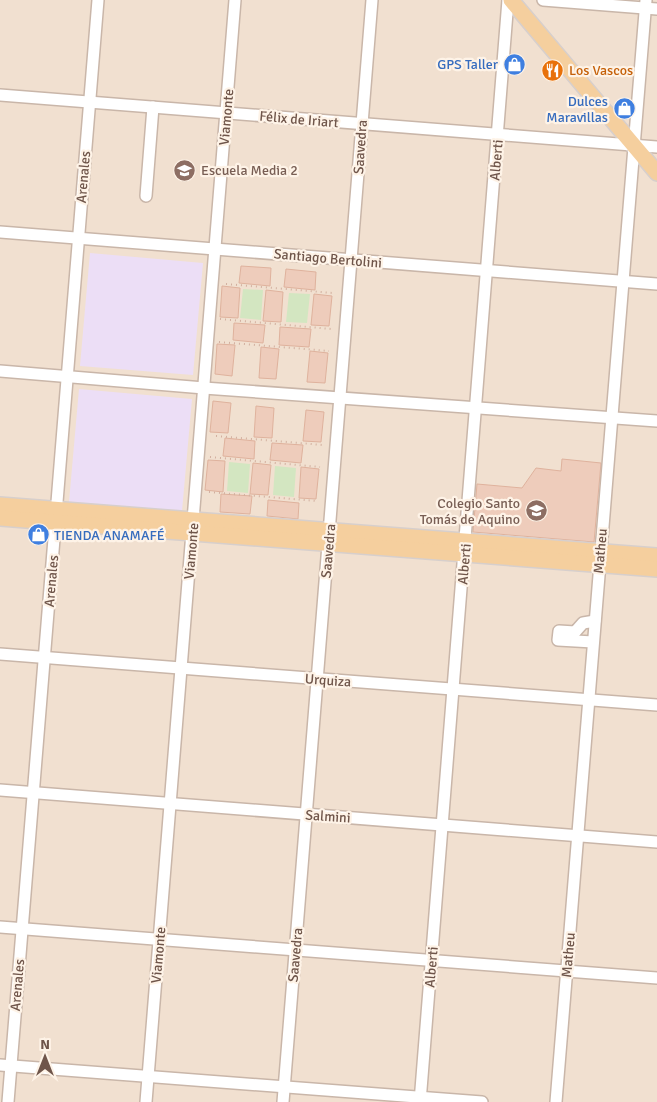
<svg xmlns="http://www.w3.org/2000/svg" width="657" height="1102" viewBox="0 0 657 1102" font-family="Signika,sans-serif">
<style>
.residential{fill:#f1e0d0}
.education{fill:#ecdef6}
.green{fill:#d3e6c1}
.building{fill:#ecb;stroke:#dfb29d}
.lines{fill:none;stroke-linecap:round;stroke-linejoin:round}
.minor-casing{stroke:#c9b6a9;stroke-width:14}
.major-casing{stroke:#d7cfcc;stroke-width:18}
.path{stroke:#d2af9f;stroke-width:2;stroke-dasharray:1 4;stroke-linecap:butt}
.minor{stroke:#fff;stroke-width:11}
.major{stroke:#f5cf9e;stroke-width:15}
.labels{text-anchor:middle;stroke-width:4.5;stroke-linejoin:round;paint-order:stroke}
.shop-label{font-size:14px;fill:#366cbe;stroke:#fef3e7;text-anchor:end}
.food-label{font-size:14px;fill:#c56008;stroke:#fef3e7;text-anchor:start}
.street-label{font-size:14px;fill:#6f554a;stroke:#fef3e7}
.education-label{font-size:14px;fill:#785e54;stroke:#fef3e7;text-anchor:start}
</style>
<rect width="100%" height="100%" fill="#faefe1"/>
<!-- residential -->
<rect class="residential" x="0" y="0" width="657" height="1102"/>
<!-- education -->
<g class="education">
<path d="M 90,253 L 203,263 L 193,375 L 80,366 Z"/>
<path d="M 79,389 L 192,399 L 182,511 L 69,502 Z"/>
</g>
<!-- green -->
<g class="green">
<path d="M 243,289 L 263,290 L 261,320 L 240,318 Z"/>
<path d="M 289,293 L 310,294 L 307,323 L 286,322 Z"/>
<path d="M 229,462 L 250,464 L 248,493 L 227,491 Z"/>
<path d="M 275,466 L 296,468 L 294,497 L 273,495 Z"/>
</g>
<!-- building -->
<g class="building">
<path d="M 241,266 L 271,268 L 270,286 L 239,283 Z"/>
<path d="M 286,269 L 316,272 L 315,290 L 284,287 Z"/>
<path d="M 222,286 L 240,288 L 238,318 L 220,317 Z"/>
<path d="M 266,290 L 283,292 L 281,322 L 263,321 Z"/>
<path d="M 314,294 L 332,296 L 329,326 L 311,325 Z"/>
<path d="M 234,323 L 265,325 L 263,343 L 233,340 Z"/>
<path d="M 280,327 L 311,329 L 309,347 L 279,345 Z"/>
<path d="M 217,344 L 235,345 L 232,376 L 215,374 Z"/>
<path d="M 261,347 L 279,349 L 276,379 L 259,378 Z"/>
<path d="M 310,351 L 328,353 L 325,383 L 307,382 Z"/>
<path d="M 213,401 L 231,403 L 228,433 L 210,432 Z"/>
<path d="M 256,406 L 274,408 L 272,438 L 254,437 Z"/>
<path d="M 306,410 L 324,412 L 321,442 L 303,441 Z"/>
<path d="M 225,438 L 255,441 L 254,459 L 223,456 Z"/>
<path d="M 272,443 L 303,445 L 301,463 L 270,460 Z"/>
<path d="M 562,459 L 601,463 L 594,542 L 473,532 L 477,484 L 522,488 L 536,468 L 561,471 Z"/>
<path d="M 208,460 L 225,461 L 223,492 L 205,490 Z"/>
<path d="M 253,463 L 271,465 L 268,495 L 250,494 Z"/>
<path d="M 301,467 L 319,469 L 316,499 L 299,498 Z"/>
<path d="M 221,494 L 252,496 L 250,514 L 220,512 Z"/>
<path d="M 268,500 L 299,503 L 298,519 L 267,516 Z"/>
</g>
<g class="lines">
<defs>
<g id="minor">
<path d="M 543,0 L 657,9"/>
<path d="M 0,95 L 657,147"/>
<path d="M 146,196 L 153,107"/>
<path d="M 0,232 L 657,284"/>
<path d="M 0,371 L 204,388 L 657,421"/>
<path d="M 593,642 L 558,640 L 559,631 L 575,632 L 583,623 L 595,621"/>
<path d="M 0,654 L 657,705"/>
<path d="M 0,790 L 657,842"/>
<path d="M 0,927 L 657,978"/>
<path d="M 0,1065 L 482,1102"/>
<path d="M 8,1102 L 98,0"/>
<path d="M 146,1102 L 235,0"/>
<path d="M 283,1102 L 372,0"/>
<path d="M 420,1102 L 508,0"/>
<path d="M 556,1102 L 646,0"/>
</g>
<g id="major">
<path d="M 511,0 L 657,173"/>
<path d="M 0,505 L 657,556"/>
<path d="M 0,518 L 657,569"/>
</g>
</defs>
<!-- minor casing -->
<use href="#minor" class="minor-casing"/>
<!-- major casing -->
<use href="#major" class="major-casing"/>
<!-- path -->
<g class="path">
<path d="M 226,284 L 333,293"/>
<path d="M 220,319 L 331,329"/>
<path d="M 219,342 L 329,351"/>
<path d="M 216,436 L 323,445"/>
<path d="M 210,457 L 320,467"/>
<path d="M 209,492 L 317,501"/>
</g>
<!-- minor -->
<use href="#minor" class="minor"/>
<!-- major -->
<use href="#major" class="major"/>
</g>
<!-- icons -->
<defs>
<symbol id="shop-disc" viewBox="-11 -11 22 22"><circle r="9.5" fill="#3f7fe0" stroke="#fef3e7"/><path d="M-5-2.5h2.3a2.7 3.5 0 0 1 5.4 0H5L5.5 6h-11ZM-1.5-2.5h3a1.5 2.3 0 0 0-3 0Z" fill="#fff"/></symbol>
<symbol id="restaurant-disc" viewBox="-11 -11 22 22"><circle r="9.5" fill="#e8710a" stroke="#fef3e7"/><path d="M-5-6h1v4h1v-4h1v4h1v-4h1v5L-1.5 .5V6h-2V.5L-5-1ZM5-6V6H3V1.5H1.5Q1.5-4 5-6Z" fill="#fff"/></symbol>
<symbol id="school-disc" viewBox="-11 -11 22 22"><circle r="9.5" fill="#8d6e63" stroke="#fef3e7"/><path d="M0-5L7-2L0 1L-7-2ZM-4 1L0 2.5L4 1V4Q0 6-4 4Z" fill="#fff"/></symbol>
</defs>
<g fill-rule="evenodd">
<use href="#shop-disc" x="502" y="52" width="25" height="25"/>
<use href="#restaurant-disc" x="540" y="58" width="25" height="25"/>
<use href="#shop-disc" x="612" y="96" width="25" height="25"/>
<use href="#school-disc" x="172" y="158" width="25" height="25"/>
<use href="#school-disc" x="524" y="498" width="25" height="25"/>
<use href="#shop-disc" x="26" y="522" width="25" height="25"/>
</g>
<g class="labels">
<!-- shop labels -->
<g class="shop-label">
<text x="498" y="69">GPS Taller</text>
<text x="608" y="106">Dulces<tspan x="608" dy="16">Maravillas</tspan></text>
<text x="54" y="540" text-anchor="start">TIENDA ANAMAFÉ</text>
</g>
<!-- food labels -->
<g class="food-label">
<text x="569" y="75">Los Vascos</text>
</g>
<!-- street labels -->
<g class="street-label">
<text transform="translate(226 117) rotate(-85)" y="5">Viamonte</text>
<text transform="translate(299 119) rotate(5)" y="5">Félix de Iriart</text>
<text transform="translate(360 147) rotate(-86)" y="5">Saavedra</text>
<text transform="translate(496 160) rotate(-85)" y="5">Alberti</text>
<text transform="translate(83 177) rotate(-85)" y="5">Arenales</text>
<text transform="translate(328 258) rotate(5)" y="5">Santiago Bertolini</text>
<text transform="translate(191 551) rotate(-85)" y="5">Viamonte</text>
<text transform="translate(328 551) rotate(-85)" y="5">Saavedra</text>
<text transform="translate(600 551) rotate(-85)" y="5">Matheu</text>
<text transform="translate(464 564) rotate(-85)" y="5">Alberti</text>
<text transform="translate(51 581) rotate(-85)" y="5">Arenales</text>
<text transform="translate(328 680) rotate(4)" y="5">Urquiza</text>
<text transform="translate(328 816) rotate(4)" y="5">Salmini</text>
<text transform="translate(158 955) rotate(-85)" y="5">Viamonte</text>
<text transform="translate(295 955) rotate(-85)" y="5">Saavedra</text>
<text transform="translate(568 955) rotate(-85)" y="5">Matheu</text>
<text transform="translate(431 967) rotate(-85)" y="5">Alberti</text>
<text transform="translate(17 985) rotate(-85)" y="5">Arenales</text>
</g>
<!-- education labels -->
<g class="education-label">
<text x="201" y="175">Escuela Media 2</text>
<text x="520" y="508" text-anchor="end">Colegio Santo<tspan x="520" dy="16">Tomás de Aquino</tspan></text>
</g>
</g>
<!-- north arrow -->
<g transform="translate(45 1057)" stroke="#fef3e7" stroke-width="4" paint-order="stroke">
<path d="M0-4L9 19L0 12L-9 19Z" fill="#6f554a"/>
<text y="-8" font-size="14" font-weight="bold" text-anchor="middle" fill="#6f554a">N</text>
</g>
</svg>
